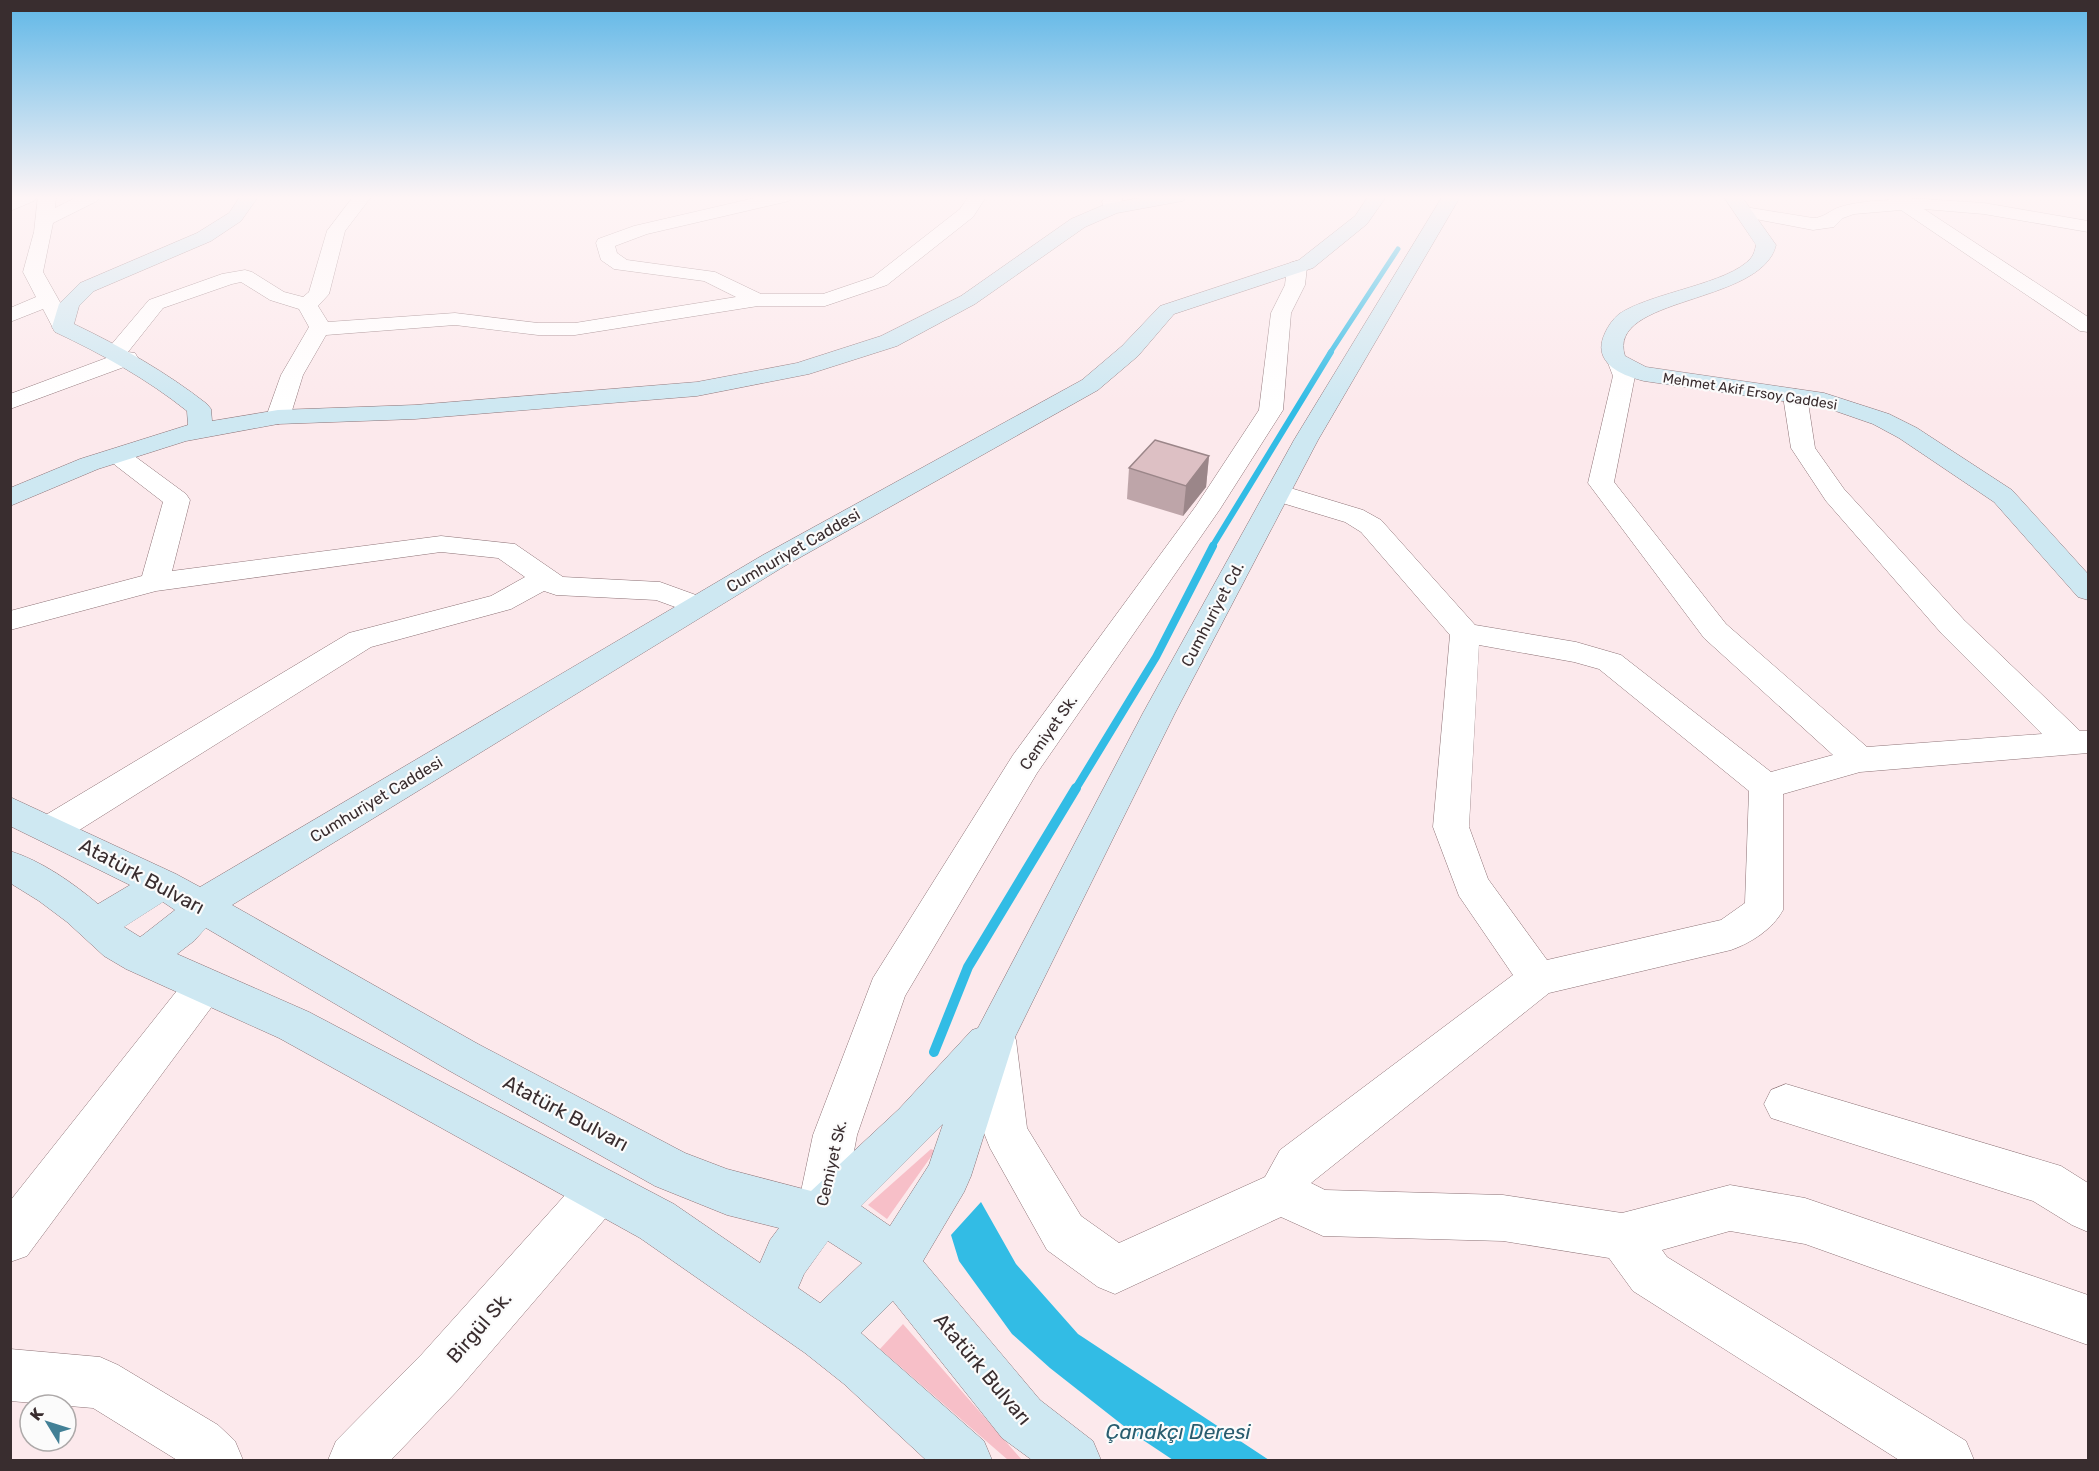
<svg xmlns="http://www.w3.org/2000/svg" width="2099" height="1471" viewBox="0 0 2099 1471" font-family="Rubik,sans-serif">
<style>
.green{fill:#f7bfc8}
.water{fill:#32bce5}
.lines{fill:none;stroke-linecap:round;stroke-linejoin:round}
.stream-far3{stroke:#32bce5;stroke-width:5}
.stream-far2{stroke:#32bce5;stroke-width:6}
.stream-far1{stroke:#32bce5;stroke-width:8}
.stream{stroke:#32bce5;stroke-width:10}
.street-casing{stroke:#8d7276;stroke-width:1}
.secondary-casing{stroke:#8d7276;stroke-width:1}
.street{fill:#fff;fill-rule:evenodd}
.secondary{fill:#cee8f2;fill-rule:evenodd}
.wall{fill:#bea5a9}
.shaded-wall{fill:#9b8689}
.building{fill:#ddc0c4;stroke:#9b8689;stroke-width:1.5}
.labels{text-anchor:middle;stroke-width:4.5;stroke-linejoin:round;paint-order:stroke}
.far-street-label{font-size:14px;fill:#392d2f;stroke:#fbfbfb}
.street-label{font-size:16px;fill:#392d2f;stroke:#fbfbfb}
.near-street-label{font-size:20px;fill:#392d2f;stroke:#fbfbfb}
.near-water-label{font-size:21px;font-style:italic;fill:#295d6f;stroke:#fbfbfb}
</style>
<rect width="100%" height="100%" fill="#fce9ec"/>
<!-- green -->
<g class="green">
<path d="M 931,1149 L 935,1151 L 887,1219 L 868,1205 Z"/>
<path d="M 903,1324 L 1022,1460 L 1008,1460 L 880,1349 Z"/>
</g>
<!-- water -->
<path class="water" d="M 981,1202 L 1016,1264 L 1078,1334 L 1269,1460 L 1173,1460 L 1134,1434 L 1050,1368 L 1012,1334 L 959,1261 L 951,1235 Z"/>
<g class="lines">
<!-- stream-far3 -->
<path class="stream-far3" d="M 1330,353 L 1398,249"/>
<!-- stream-far2 -->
<path class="stream-far2" d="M 1212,547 L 1331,352"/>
<!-- stream-far1 -->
<path class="stream-far1" d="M 1075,790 L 1156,657 L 1213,546"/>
<!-- stream -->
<path class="stream" d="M 934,1052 L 968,967 L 1076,788"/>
<defs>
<g id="street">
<path d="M 14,197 L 37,197 L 34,201 L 10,211 L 10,199 Z"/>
<path d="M 38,197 L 56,197 L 55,208 L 77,197 L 100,197 L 97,201 L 53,223 L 43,272 L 74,327 L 71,332 L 63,333 L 55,332 L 43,309 L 10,322 L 10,308 L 36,297 L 23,272 L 34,232 Z"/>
<path d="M 353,197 L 371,197 L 345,231 L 329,294 L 318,306 L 328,322 L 455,313 L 538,323 L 575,323 L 736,297 L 704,281 L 614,269 L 601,260 L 596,243 L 598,239 L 634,226 L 759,197 L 792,197 L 789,201 L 647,234 L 615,246 L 617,253 L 627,260 L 715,272 L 761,294 L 823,294 L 873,277 L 960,209 L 968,197 L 986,197 L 973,217 L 887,285 L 825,306 L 758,306 L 575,335 L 538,335 L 455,325 L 326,335 L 303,375 L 290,417 L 286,422 L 278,424 L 270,422 L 266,417 L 281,375 L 309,327 L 299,309 L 270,300 L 241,282 L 232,284 L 163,308 L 128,352 L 135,353 L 138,358 L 135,363 L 10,409 L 10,394 L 109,357 L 105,352 L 149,300 L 222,274 L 245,270 L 252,272 L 284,292 L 303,297 L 309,292 L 327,231 Z"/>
<path d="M 1105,197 L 1123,197 L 1118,212 L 1106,212 L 1102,202 Z"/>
<path d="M 1891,197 L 1984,203 L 2088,221 L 2088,232 L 1984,214 L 1924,209 L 2088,317 L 2088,332 L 2080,331 L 1901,210 L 1854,214 L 1843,218 L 1834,227 L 1813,230 L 1745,217 L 1739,216 L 1736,212 L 1739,208 L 1745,207 L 1813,218 C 1824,218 1830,210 1840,207 C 1856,202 1873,201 1889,200 Z"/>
<path d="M 1297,261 L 1304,263 L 1307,267 L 1305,285 L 1291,313 L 1283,410 L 1220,509 L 1037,773 L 905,996 L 857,1135 L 842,1215 L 835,1231 L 819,1238 L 803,1231 L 796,1215 L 813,1135 L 873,978 L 1013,755 L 1196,506 L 1259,410 L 1271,313 L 1285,285 L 1287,267 L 1290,263 Z"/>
<path d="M 1619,356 L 1627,358 L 1635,376 L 1614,482 L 1726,624 L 1867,747 L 2042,734 L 1942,634 L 1826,501 L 1791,448 L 1783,396 L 1787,391 L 1795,389 L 1803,391 L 1807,396 L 1815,448 L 1844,489 L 1964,620 L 2080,731 L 2088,731 L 2088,753 L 1860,772 L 1783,794 L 1783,910 C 1773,929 1751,943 1731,950 L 1549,993 L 1311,1183 L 1325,1190 L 1503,1195 L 1622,1213 L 1730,1185 L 1805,1198 L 2088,1295 L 2088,1345 L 1805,1244 L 1730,1231 L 1662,1250 L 1667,1257 L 1966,1441 L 1974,1460 L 1899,1460 L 1633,1291 L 1609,1258 L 1503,1241 L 1323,1236 L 1281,1217 L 1115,1294 L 1098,1287 L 1047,1250 L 990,1148 L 984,1133 L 974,1040 L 980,1027 L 995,1021 L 1010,1027 L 1016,1040 L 1027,1128 L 1081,1216 L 1119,1243 L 1265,1177 L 1280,1150 L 1513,975 L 1459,896 L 1433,827 L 1450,635 L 1361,532 L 1345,522 L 1269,499 L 1265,493 L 1269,487 L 1278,485 L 1287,487 L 1363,510 L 1381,520 L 1475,625 L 1576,642 L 1621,655 L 1771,772 L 1833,755 L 1704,638 L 1588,483 L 1613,376 L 1608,363 L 1611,358 ZM 1479,645 L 1574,662 L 1599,669 L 1749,791 L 1745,903 L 1721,920 L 1547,960 L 1488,879 L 1469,827 Z"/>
<path d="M 124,452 L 133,455 L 186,494 L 190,500 L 172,571 L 441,536 L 515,544 L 563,577 L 660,582 L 707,599 L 712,606 L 707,613 L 697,615 L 656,600 L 556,595 L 544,591 L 511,609 L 371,647 L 65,839 L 52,843 L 39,839 L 34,829 L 39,819 L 349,633 L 491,596 L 525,577 L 498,558 L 441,552 L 156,591 L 10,630 L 10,611 L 142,576 L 163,502 L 115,465 L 111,460 L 115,455 Z"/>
<path d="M 205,968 L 219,973 L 225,985 L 219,997 L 27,1256 L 10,1262 L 10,1201 L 191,973 Z"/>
<path d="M 1786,1084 L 2061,1166 L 2088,1183 L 2088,1232 L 2072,1225 L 2033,1201 L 1771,1118 L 1764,1104 L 1771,1090 Z"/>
<path d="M 600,1167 L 616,1174 L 623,1190 L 616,1206 L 458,1390 L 391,1460 L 328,1460 L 336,1441 L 422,1354 L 584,1174 Z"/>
<path d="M 10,1349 L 100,1357 L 118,1365 L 218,1425 L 235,1441 L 243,1460 L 177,1460 L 93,1408 L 10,1401 Z"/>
</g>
<g id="secondary">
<path d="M 240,197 L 258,197 L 241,221 L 211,241 L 94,291 L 79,306 L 74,324 C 122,347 166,372 207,404 L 211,409 L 212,421 L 278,410 L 415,405 L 697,382 L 797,363 L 881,336 L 961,296 L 1071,219 L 1106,204 L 1145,197 L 1186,197 L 1183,201 L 1177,202 L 1117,213 L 1085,227 L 975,304 L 897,346 L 809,374 L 697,396 L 415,419 L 278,424 L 186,441 L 98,469 L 10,506 L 10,488 L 80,459 L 188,425 L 187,411 C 147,379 102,354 55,332 L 52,327 L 59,304 L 80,283 L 197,233 L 229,213 Z"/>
<path d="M 1368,197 L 1386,197 L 1367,224 L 1313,268 L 1174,314 L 1138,356 L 1098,390 L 783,567 L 232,905 L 478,1044 L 685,1153 L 727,1169 L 811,1191 L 899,1109 L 972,1030 L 978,1028 L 1143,713 L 1294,440 L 1442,197 L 1460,197 L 1318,440 L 1175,713 L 1015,1037 L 971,1176 L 964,1192 L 923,1261 L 1040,1400 L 1093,1441 L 1101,1460 L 1032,1460 L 1002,1438 L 893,1301 L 861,1333 L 984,1441 L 992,1460 L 926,1460 L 844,1384 L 805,1353 L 640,1238 L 279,1038 L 126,969 L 104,956 L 67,922 L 39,901 L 10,883 L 10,851 C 42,861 73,883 98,904 L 130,885 L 10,826 L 10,797 L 176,874 L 200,887 L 763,555 L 1082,380 L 1122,346 L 1160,306 L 1299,260 L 1355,216 ZM 163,902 L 175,910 L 143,935 L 140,937 L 124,927 ZM 206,928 L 448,1070 L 655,1186 L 727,1215 L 779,1228 L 770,1240 L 760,1263 L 674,1204 L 309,1012 L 177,954 L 194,941 ZM 943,1124 L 929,1165 L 890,1226 L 861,1206 ZM 828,1241 L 862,1263 L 820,1303 L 798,1288 L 804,1274 Z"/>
<path d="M 1724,197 L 1742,197 L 1776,245 C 1762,305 1606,296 1625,356 L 1646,367 L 1824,393 L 1889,414 L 1917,428 L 2012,490 L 2088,574 L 2088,600 L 2078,597 L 1994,502 L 1899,438 L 1873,424 L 1824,407 L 1644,381 C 1620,375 1591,362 1605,333 C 1608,326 1613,319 1619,314 C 1652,292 1729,284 1751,258 C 1754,254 1755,250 1756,245 Z"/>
</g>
</defs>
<!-- street casing -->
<use href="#street" class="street-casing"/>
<!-- secondary casing -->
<use href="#secondary" class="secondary-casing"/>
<!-- street -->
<use href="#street" class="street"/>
<!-- secondary -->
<use href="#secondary" class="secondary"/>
</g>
<!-- wall -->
<path class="wall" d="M 1209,456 L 1206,487 L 1183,516 L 1127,499 L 1129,468 Z"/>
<!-- shaded-wall -->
<path class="shaded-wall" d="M 1209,456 L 1206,487 L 1183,516 L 1186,486 Z"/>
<!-- building -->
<path class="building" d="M 1155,440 L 1209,456 L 1186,486 L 1129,468 Z"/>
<!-- sky -->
<linearGradient id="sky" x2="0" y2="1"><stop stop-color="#5fb7e7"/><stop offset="0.49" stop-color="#fef5f6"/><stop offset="1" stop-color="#fef5f6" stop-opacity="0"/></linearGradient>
<rect width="2099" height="403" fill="url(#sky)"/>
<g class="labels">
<!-- far-street labels -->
<g class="far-street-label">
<text transform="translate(1750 391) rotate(9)" y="5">Mehmet Akif Ersoy Caddesi</text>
</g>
<!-- street labels -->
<g class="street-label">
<text transform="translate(793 550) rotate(-30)" y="6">Cumhuriyet Caddesi</text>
<text transform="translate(1212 614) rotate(-62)" y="6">Cumhuriyet Cd.</text>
<text transform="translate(1048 732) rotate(-55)" y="6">Cemiyet Sk.</text>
<text transform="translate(376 799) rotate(-31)" y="6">Cumhuriyet Caddesi</text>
<text transform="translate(831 1163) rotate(-77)" y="6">Cemiyet Sk.</text>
</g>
<!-- near-street labels -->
<g class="near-street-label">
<text transform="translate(142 876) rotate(28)" y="7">Atatürk Bulvarı</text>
<text transform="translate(566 1113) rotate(28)" y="7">Atatürk Bulvarı</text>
<text transform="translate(479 1327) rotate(-49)" y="7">Birgül Sk.</text>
<text transform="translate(983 1369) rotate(50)" y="7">Atatürk Bulvarı</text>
</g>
<!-- near-water labels -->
<g class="near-water-label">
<text x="1178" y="1439">Çanakçı Deresi</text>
</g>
</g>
<!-- border -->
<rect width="2099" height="1471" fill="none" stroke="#392d2f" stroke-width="24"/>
<!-- north arrow -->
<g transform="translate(48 1423) rotate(308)"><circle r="28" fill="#fbfbfb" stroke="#ada9a9" stroke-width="1.5"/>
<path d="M0-4.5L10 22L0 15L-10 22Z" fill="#428096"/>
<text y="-9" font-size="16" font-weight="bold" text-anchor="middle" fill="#392d2f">K</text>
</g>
</svg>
